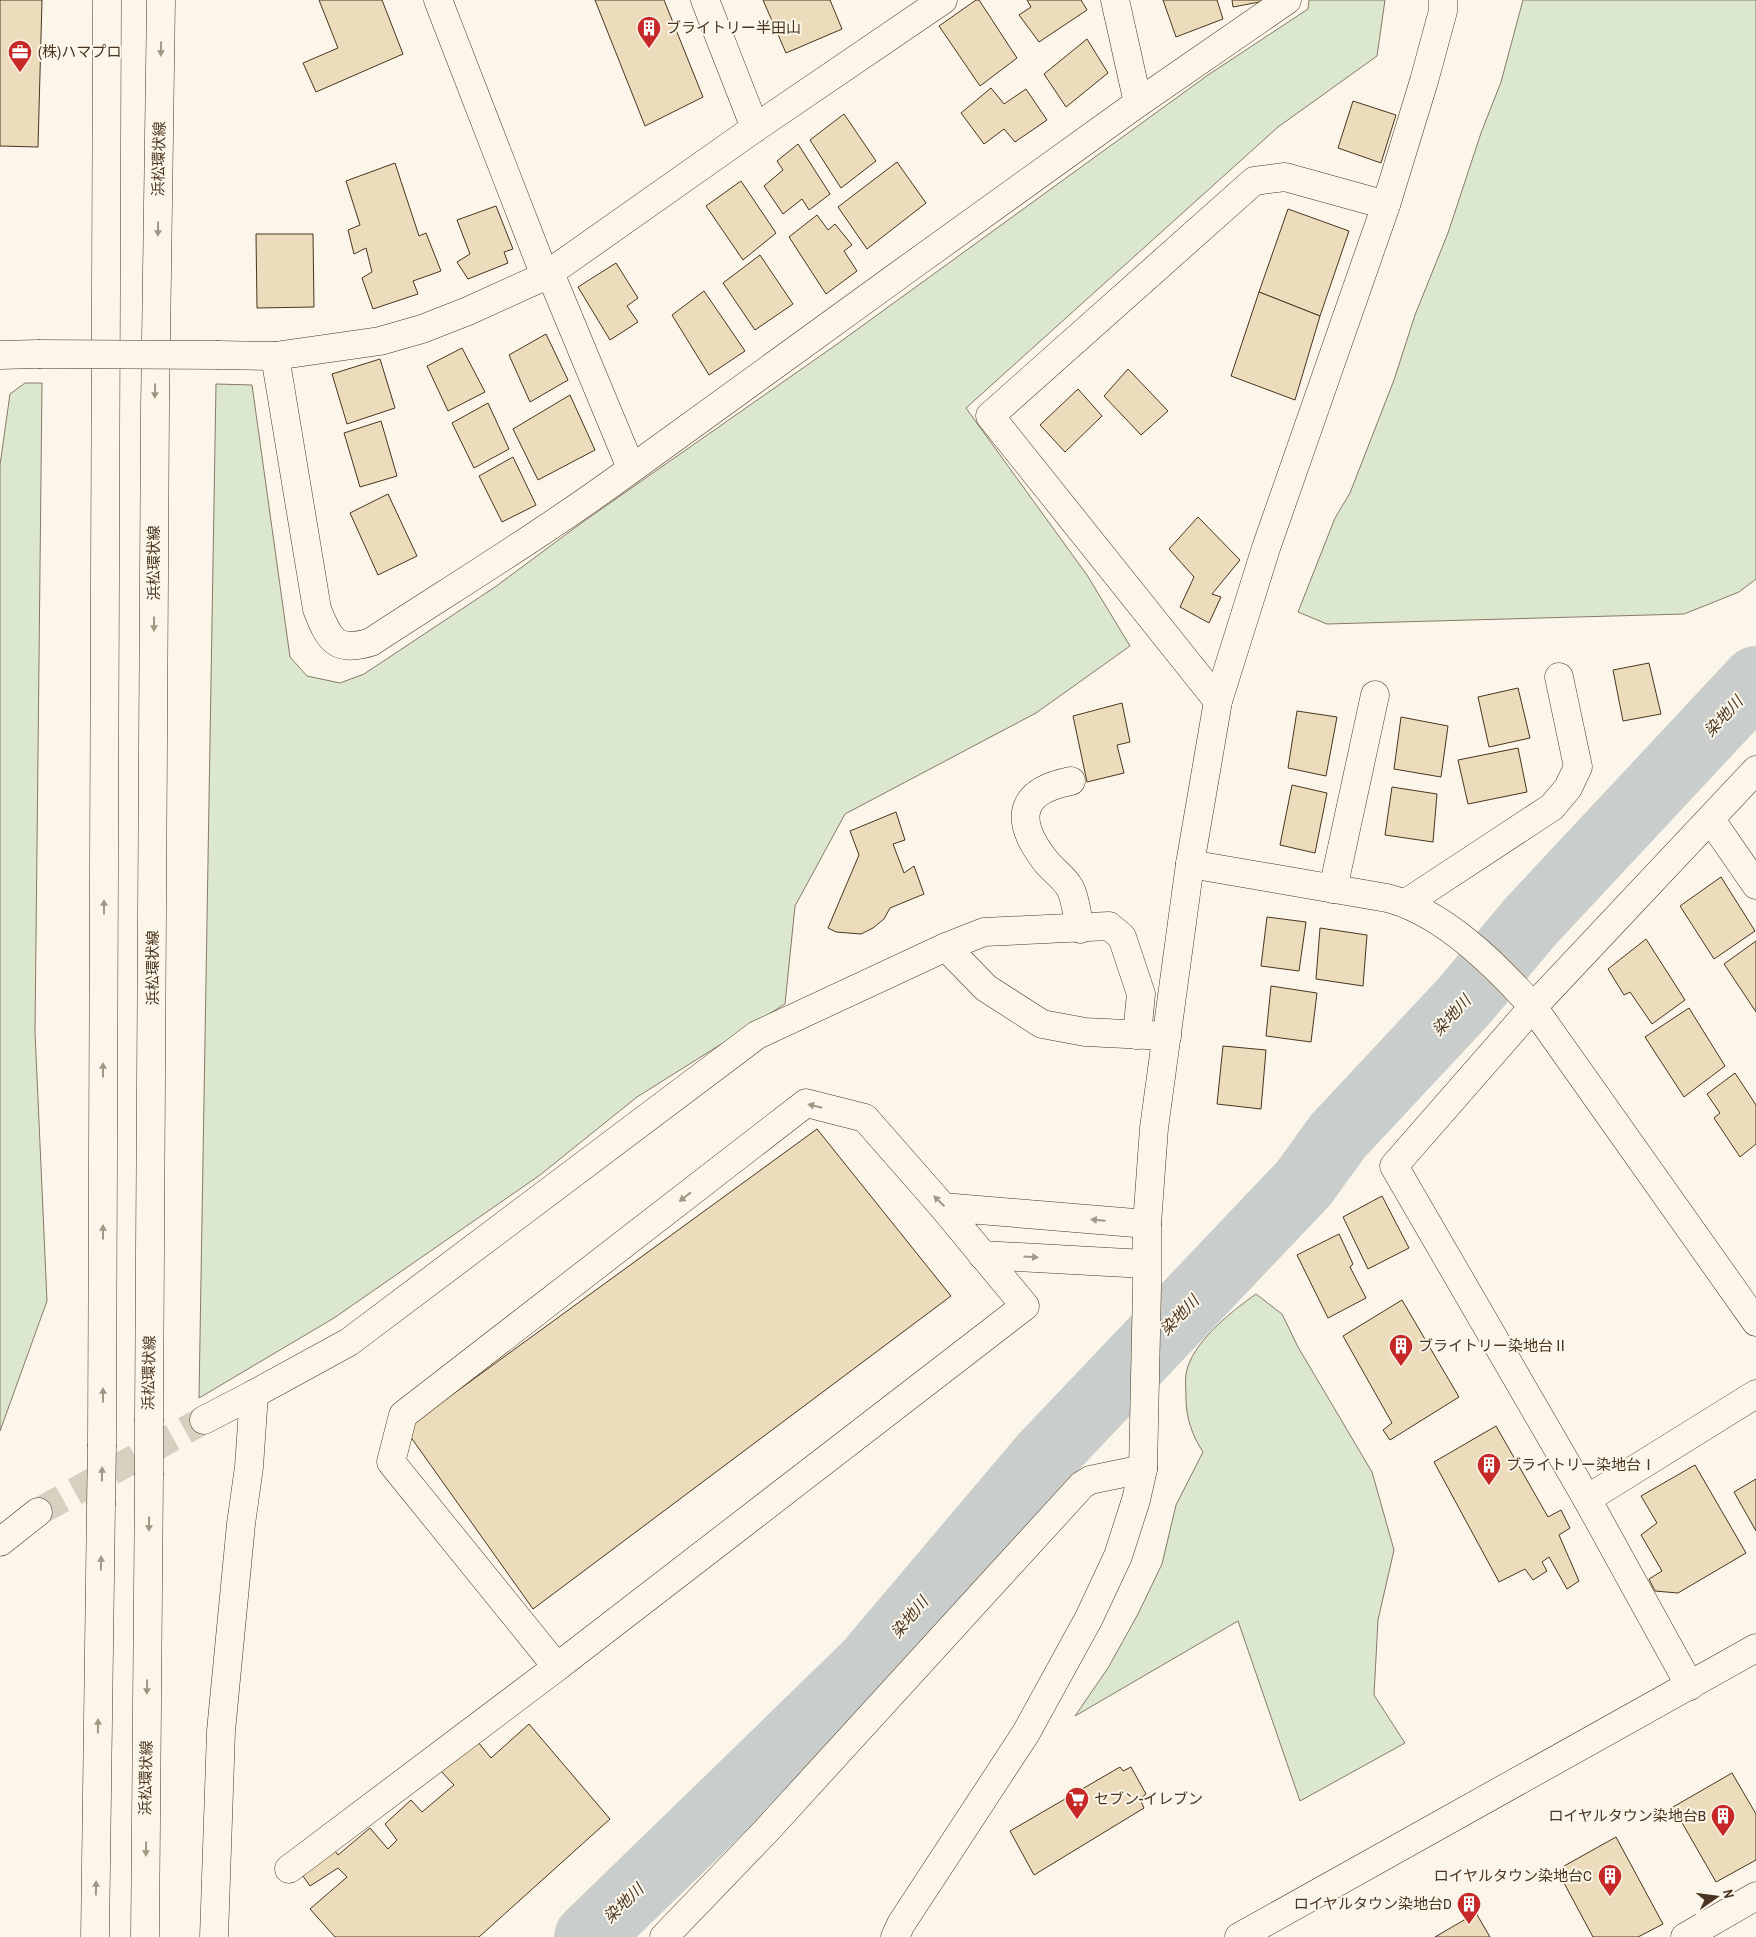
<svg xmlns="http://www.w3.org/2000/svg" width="1756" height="1937" viewBox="0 0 1756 1937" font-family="'Archivo Narrow','Noto Sans JP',sans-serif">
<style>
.green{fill:#dce7d0;stroke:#887966}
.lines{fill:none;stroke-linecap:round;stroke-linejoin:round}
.river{stroke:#c9cecd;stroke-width:68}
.building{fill:#ecdcbc;stroke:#4a3520}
.minor-tunnel{stroke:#d8cfc1;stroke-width:28;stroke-dasharray:28 14;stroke-linecap:butt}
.minor-casing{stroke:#4a3520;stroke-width:29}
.major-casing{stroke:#4a3520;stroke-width:29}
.minor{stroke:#fbf6e9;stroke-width:28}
.major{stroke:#fbf6e9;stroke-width:28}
.minor-bridge-casing{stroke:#4a3520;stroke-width:29;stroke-linecap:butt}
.major-bridge-casing{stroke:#4a3520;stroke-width:29;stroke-linecap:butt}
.minor-bridge{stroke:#fbf6e9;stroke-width:28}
.major-bridge{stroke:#fbf6e9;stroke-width:28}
.oneway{fill:#a29684}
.labels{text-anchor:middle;stroke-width:4;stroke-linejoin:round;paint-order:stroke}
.poi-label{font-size:15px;fill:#4a3520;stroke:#fbf6e9;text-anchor:start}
.street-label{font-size:15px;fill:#4a3520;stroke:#fbf6e9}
.water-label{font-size:16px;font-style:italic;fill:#4a3520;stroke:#fbf6e9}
</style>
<rect width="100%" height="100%" fill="#fbf6e9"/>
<!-- green -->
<g class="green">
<path d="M 1309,0 L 1385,0 L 1377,56 L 1278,127 L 966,408 L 1087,575 L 1130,646 L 1036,713 L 845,814 L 795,906 L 785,1004 L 637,1097 L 540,1175 L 334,1318 L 199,1398 L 216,384 L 252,385 L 290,657 L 307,676 L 340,683 L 364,674 L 495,587 L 580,524 L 833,347 L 1208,75 L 1308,9 Z"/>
<path d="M 1523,0 L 1756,0 L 1756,579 L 1739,592 L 1684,614 L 1327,624 L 1298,612 L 1335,518 L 1350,493 L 1394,380 L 1415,315 L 1448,233 L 1481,133 L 1501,82 Z"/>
<path d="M 25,383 L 42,383 L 35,1032 L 47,1301 L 0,1431 L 0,465 L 10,394 Z"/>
<path d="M 1256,1294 L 1282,1314 L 1298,1347 L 1372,1472 L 1394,1550 L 1378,1620 L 1374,1695 L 1405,1743 L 1300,1801 L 1238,1621 L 1075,1716 L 1108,1668 L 1138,1614 L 1162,1564 L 1176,1505 L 1203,1452 C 1192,1435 1186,1418 1186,1398 C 1186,1390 1185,1382 1186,1374 C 1191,1343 1232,1311 1256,1294 Z"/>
</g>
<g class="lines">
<!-- river -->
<path class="river" d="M 588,1937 L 868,1665 L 1043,1458 L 1304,1183 L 1338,1136 L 1465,1000 L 1530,922 L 1756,680"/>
</g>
<!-- building -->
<g class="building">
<path d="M 0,0 L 42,0 L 38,147 L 0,146 Z"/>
<path d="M 319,0 L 382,0 L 403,54 L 316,92 L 303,63 L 338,48 Z"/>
<path d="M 595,0 L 664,0 L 703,97 L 645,126 Z"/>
<path d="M 763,0 L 830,0 L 842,29 L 786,53 Z"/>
<path d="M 976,0 L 979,0 L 1017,58 L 980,86 L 939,26 Z"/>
<path d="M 1027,0 L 1081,0 L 1087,10 L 1039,42 L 1019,15 L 1031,7 Z"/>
<path d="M 1163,0 L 1217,0 L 1223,19 L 1176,37 Z"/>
<path d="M 1232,0 L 1270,0 L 1233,7 Z"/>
<path d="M 1087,39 L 1108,73 L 1066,107 L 1044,74 Z"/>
<path d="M 991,88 L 1004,104 L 1026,89 L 1047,120 L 1015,142 L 1004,129 L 984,144 L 961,113 Z"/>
<path d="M 1353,101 L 1396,115 L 1381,163 L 1338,148 Z"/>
<path d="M 844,114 L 876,161 L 841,188 L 810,140 Z"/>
<path d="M 798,144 L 830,194 L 809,210 L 802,199 L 783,214 L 764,186 L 783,170 L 777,161 Z"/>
<path d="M 897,162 L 926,203 L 867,249 L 838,207 Z"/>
<path d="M 395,163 L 419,236 L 426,233 L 441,271 L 413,281 L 418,294 L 373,309 L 362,278 L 372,272 L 366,248 L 354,254 L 348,230 L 360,225 L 346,181 Z"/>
<path d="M 741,181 L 776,233 L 743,260 L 706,206 Z"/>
<path d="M 496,206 L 513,249 L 504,252 L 508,263 L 468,279 L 457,262 L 470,254 L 457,220 Z"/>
<path d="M 1288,209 L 1349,231 L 1320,316 L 1259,292 Z"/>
<path d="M 817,215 L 828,230 L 835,224 L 852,245 L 844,251 L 857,271 L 826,294 L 789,237 Z"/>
<path d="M 256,234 L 313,234 L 314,307 L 257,308 Z"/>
<path d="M 760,255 L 793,304 L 755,330 L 723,283 Z"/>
<path d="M 616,263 L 638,298 L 627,306 L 638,322 L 610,340 L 578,287 Z"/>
<path d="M 704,291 L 745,351 L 709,375 L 672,315 Z"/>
<path d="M 1259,292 L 1320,316 L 1295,400 L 1231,376 Z"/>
<path d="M 546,334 L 568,380 L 530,402 L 509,355 Z"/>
<path d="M 462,348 L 485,392 L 448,411 L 427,366 Z"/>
<path d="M 380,359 L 395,408 L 347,424 L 332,374 Z"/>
<path d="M 1128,369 L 1168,411 L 1141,435 L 1104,396 Z"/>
<path d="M 1078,389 L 1102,416 L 1065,452 L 1040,425 Z"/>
<path d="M 570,395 L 595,450 L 538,480 L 513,429 Z"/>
<path d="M 488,403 L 509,449 L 474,468 L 452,423 Z"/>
<path d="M 381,421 L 397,476 L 360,487 L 344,433 Z"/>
<path d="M 513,457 L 536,505 L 502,522 L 479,476 Z"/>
<path d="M 388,494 L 417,556 L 378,575 L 350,513 Z"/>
<path d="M 1198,517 L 1240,560 L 1212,594 L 1221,597 L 1209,623 L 1180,607 L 1194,577 L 1169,549 Z"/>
<path d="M 1649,663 L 1661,714 L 1623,721 L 1613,670 Z"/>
<path d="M 1518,688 L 1530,738 L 1489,747 L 1478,697 Z"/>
<path d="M 1122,703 L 1130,742 L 1117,745 L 1124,773 L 1087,782 L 1073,716 Z"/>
<path d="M 1297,711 L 1337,717 L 1326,776 L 1288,768 Z"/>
<path d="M 1401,717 L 1448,726 L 1441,777 L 1394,769 Z"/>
<path d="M 1518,748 L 1527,792 L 1468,804 L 1458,760 Z"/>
<path d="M 1292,785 L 1327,793 L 1315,853 L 1280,845 Z"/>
<path d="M 1392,787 L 1437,794 L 1433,842 L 1385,835 Z"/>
<path d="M 896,812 L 905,840 L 893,844 L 904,873 L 914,866 L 924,894 L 890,908 L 884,919 L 873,928 L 861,934 L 836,932 L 828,928 L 859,855 L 850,831 Z"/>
<path d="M 1721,877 L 1755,931 L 1714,959 L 1680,906 Z"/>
<path d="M 1267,917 L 1306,922 L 1299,971 L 1261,966 Z"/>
<path d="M 1320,928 L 1367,935 L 1363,986 L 1316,979 Z"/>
<path d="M 1646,939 L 1685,1000 L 1652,1024 L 1630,992 L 1624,995 L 1608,969 Z"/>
<path d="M 1756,941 L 1756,1012 L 1724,964 Z"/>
<path d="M 1271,986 L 1317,993 L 1311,1042 L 1266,1036 Z"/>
<path d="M 1689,1008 L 1725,1066 L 1684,1097 L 1645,1037 Z"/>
<path d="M 1223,1046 L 1266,1050 L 1261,1109 L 1217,1104 Z"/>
<path d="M 1735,1073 L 1756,1105 L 1756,1144 L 1740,1157 L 1714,1118 L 1720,1113 L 1707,1094 Z"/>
<path d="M 817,1129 L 951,1296 L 533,1609 L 405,1429 Z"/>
<path d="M 1382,1196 L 1409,1248 L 1368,1269 L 1343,1217 Z"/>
<path d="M 1339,1234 L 1353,1264 L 1350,1267 L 1366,1298 L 1328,1318 L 1297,1255 Z"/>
<path d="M 1402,1300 L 1459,1397 L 1390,1440 L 1383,1430 L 1392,1423 L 1343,1336 Z"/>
<path d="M 1496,1426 L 1548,1517 L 1561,1510 L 1570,1528 L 1559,1535 L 1579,1581 L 1567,1589 L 1549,1557 L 1542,1562 L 1547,1571 L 1533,1580 L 1525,1569 L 1499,1582 L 1434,1462 Z"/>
<path d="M 1695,1465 L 1746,1553 L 1678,1593 L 1655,1591 L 1649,1579 L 1662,1571 L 1641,1535 L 1657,1523 L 1641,1496 Z"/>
<path d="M 1756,1479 L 1756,1531 L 1734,1492 Z"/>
<path d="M 529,1724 L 610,1819 L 479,1937 L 335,1937 L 310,1909 L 347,1877 L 338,1868 L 310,1886 L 303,1876 L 333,1848 L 338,1855 L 370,1828 L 388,1849 L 397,1840 L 385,1824 L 411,1800 L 422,1812 L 454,1785 L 438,1768 L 473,1736 L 491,1758 Z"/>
<path d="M 1120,1767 L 1123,1771 L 1131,1767 L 1146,1794 L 1140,1799 L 1144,1808 L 1034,1875 L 1010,1831 Z"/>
<path d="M 1732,1773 L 1756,1814 L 1756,1860 L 1716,1882 L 1673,1807 Z"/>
<path d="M 1616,1837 L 1663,1924 L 1638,1937 L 1593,1937 L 1557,1870 Z"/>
<path d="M 1476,1913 L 1490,1937 L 1435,1937 Z"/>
</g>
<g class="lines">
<!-- minor-tunnel -->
<path class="minor-tunnel" d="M 38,1512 L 204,1420"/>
<defs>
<g id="minor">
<path d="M 438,0 L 545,276"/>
<path d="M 705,0 L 755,128"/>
<path d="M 1138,103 L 1287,0"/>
<path d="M 550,273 L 631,468"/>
<path d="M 0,355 L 38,354"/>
<path d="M 219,355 L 275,356 L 380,341 L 422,329 L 468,311 L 545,276 L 755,128 L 943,0"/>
<path d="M 275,356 L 317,609 C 329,640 336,653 371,642 C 455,587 542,534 623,475 C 794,351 966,226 1138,103 L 1115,0"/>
<path d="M 1218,701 L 990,416 L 1254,181 L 1285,177 L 1386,205"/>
<path d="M 1071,781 C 1019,791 1014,819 1044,859 C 1052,870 1063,876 1070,888 C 1076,899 1077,916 1080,929"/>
<path d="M 1711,820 L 1756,885"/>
<path d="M 1190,864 L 1387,898 C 1443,912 1496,965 1533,1007 L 1756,1322"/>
<path d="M 1333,889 L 1375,695"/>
<path d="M 1406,903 L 1552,807 L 1568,788 L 1578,767 L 1559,677"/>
<path d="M 946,947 L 984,932 L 1109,926 L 1122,937 L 1141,994 L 1137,1035"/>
<path d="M 943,1207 L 1025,1306 L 557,1667 L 391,1462 L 403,1415 L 806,1103 L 865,1118 L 943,1207 L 1147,1224"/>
<path d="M 982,1255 L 1145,1264"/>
<path d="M 204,1420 L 254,1394"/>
<path d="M 1587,1499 L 1756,1394"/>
<path d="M 0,1542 L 38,1512"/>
<path d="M 1690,1686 L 1587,1499 L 1394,1166 L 1533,1007 L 1756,770"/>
<path d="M 289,1869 L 557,1667"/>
<path d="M 214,1937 L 221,1731 L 241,1524 L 249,1467 L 254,1394 L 349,1342 L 757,1035 L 946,947 L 986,988 L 1042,1024 L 1085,1032 L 1167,1036"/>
<path d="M 664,1937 L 766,1831 L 1082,1485 L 1090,1480 L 1143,1469"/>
<path d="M 895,1937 L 901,1924 L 1026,1733 L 1089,1618 L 1118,1556 L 1136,1500 L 1143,1469 L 1147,1287 L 1147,1224 L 1154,1128 L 1190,864 L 1218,701 L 1266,548 L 1386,205 L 1424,81 L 1443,11 L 1443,0"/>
<path d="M 1239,1937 L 1756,1648"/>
<path d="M 1685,1937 L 1756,1896"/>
</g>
<g id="major">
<path d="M 149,1419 L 155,408 L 161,0"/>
<path d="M 102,1444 L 107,0"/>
<path d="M 95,1937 L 101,1505"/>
<path d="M 145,1937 L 149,1476"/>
</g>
</defs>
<!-- minor casing -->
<use href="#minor" class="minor-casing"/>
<!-- major casing -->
<use href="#major" class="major-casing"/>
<!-- minor -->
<use href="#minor" class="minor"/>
<!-- major -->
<use href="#major" class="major"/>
<defs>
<path id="minor-bridge" d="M 38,354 L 219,355"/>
<g id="major-bridge">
<path d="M 149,1419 L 149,1476"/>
<path d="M 101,1505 L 102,1444"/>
</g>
</defs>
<!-- minor-bridge casing -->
<use href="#minor-bridge" class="minor-bridge-casing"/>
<!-- major-bridge casing -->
<use href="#major-bridge" class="major-bridge-casing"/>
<!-- minor-bridge -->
<use href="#minor-bridge" class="minor-bridge"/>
<!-- major-bridge -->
<use href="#major-bridge" class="major-bridge"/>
</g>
<!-- one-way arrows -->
<defs><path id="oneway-solid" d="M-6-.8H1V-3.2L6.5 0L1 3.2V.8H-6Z" transform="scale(1.25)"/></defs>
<g class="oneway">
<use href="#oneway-solid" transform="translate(161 49) rotate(91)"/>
<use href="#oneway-solid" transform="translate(158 229) rotate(91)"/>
<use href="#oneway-solid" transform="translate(155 391) rotate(91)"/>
<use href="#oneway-solid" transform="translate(154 624) rotate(90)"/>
<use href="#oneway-solid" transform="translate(104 907) rotate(-90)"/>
<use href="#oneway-solid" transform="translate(103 1070) rotate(-90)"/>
<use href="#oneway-solid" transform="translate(815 1106) rotate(-166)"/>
<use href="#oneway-solid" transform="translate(685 1197) rotate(142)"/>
<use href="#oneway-solid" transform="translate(939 1201) rotate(-136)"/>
<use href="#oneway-solid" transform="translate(1098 1220) rotate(-175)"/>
<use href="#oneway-solid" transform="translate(103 1232) rotate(-90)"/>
<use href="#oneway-solid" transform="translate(1031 1257) rotate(3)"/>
<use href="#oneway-solid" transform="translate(103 1395) rotate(-90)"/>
<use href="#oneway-solid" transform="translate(102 1474) rotate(-89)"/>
<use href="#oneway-solid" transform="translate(149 1524) rotate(91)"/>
<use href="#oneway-solid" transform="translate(101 1563) rotate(-89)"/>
<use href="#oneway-solid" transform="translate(147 1687) rotate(91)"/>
<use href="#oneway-solid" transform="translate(98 1726) rotate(-89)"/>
<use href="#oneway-solid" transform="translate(146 1849) rotate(91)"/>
<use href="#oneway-solid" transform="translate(96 1888) rotate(-89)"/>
</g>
<!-- icons -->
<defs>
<symbol id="building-pin" viewBox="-11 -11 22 30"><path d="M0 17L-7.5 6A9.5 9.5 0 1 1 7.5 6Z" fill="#c62828" stroke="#fbf6e9"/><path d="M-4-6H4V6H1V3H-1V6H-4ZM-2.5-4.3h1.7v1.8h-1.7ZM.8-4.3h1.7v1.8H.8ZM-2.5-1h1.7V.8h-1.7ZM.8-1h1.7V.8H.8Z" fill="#fff"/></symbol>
<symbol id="office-pin" viewBox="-11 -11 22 30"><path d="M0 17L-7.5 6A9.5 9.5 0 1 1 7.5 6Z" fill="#c62828" stroke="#fbf6e9"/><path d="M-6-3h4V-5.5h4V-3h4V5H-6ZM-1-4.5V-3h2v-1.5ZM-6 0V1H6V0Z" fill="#fff"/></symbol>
<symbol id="supermarket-pin" viewBox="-11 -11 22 30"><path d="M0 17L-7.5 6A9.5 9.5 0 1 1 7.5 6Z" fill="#c62828" stroke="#fbf6e9"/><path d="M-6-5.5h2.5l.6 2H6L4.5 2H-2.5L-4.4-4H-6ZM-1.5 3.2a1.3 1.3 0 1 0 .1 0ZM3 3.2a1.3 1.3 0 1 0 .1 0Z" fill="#fff"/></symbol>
</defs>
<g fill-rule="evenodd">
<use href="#building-pin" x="635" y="14" width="28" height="38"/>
<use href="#office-pin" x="6" y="38" width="28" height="38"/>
<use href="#building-pin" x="1387" y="1332" width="28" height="38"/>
<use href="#building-pin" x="1475" y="1451" width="28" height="38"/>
<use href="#supermarket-pin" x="1063" y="1785" width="28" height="38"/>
<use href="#building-pin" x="1709" y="1802" width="28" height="38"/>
<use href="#building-pin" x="1596" y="1862" width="28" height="38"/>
<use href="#building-pin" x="1455" y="1890" width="28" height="38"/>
</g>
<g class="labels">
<!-- poi labels -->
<g class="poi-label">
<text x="666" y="33">ブライトリー半田山</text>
<text x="38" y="57">(株)ハマプロ</text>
<text x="1418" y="1351">ブライトリー染地台Ⅱ</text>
<text x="1506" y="1470">ブライトリー染地台Ⅰ</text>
<text x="1094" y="1804">セブン-イレブン</text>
<text x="1706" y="1821" text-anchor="end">ロイヤルタウン染地台B</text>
<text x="1592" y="1881" text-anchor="end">ロイヤルタウン染地台C</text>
<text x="1452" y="1909" text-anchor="end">ロイヤルタウン染地台D</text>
</g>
<!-- street labels -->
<g class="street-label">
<text transform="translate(159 159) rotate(-89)" y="5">浜松環状線</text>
<text transform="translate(154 563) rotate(-90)" y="5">浜松環状線</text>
<text transform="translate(153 968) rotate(-90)" y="5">浜松環状線</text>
<text transform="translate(149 1373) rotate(-89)" y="5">浜松環状線</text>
<text transform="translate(146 1778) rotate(-89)" y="5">浜松環状線</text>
</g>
<!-- water labels -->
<g class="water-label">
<text transform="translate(1723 716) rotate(-47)" y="6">染地川</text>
<text transform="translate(1451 1015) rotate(-47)" y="6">染地川</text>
<text transform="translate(1179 1315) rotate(-46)" y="6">染地川</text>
<text transform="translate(909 1617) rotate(-50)" y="6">染地川</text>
<text transform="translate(623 1903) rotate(-44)" y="6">染地川</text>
</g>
</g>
<!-- north arrow -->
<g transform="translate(1716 1897) rotate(76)" stroke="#fbf6e9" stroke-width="4" paint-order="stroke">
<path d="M0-4L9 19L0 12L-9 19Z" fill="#4a3520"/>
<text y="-8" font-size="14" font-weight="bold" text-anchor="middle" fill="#4a3520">N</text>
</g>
</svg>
